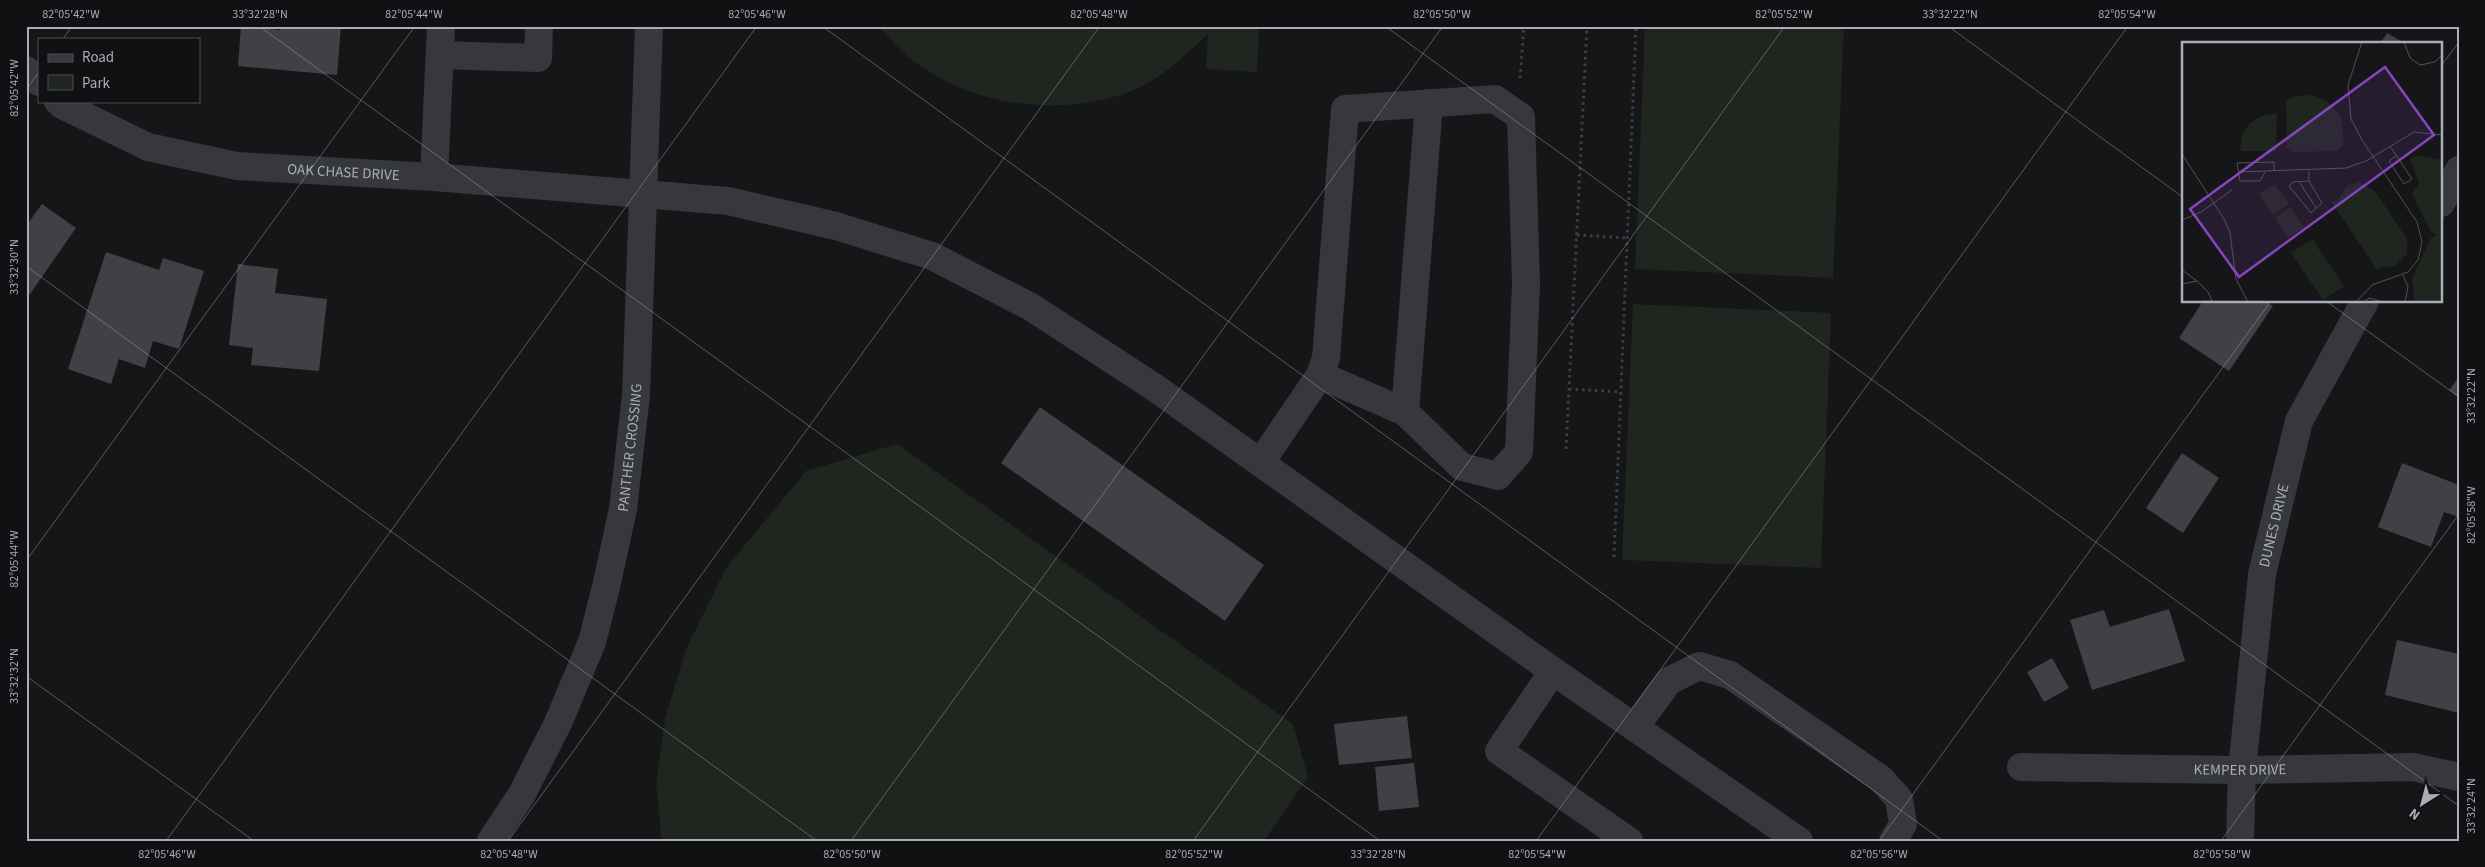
<svg xmlns="http://www.w3.org/2000/svg" width="2485" height="867" viewBox="0 0 2485 867" font-family="'Source Sans 3',sans-serif">
<style>
.green{fill:#1e261f}
.building{fill:#404145}
.lines{fill:none;stroke-linecap:round;stroke-linejoin:round}
.path{stroke:#3d3f44;stroke-width:3;stroke-dasharray:2.5 4;stroke-linecap:butt}
.minor{stroke:#37383d;stroke-width:28}
.ticks{fill:none;stroke:#a8adb8;stroke-width:1;stroke-opacity:0.45}
.labels{text-anchor:middle;stroke-width:4;stroke-linejoin:round;paint-order:stroke}
.street-label{font-size:15px;fill:#a8adb8;stroke:#111113}
.inset-road{fill:none;stroke:#505258;stroke-width:1}
.view{fill:#8446be;fill-opacity:0.15;stroke:#8446be;stroke-width:2.5}
.inset-edge{fill:none;stroke:#a8adb8;stroke-width:2.5}
.neatline{fill:none;stroke:#a8adb8;stroke-width:2}
.ticks-label{font-size:12px;text-anchor:middle;fill:#a8adb8}
</style>
<rect width="100%" height="100%" fill="#161618"/>
<!-- green -->
<g class="green">
<path d="M 878,26 L 1259,26 L 1257,72 L 1206,69 L 1208,34 C 1185,55 1162,79 1132,91 C 1059,118 972,107 911,59 C 899,50 889,37 878,26 Z"/>
<path d="M 1645,26 L 1844,26 L 1833,278 L 1635,269 Z"/>
<path d="M 1633,304 L 1831,313 L 1821,568 L 1622,560 Z"/>
<path d="M 897,444 L 1293,724 L 1308,777 L 1264,841 L 662,841 L 656,785 L 665,719 L 686,649 L 726,568 L 806,471 Z"/>
</g>
<!-- building -->
<g class="building">
<path d="M 241,26 L 280,30 L 280,26 L 341,26 L 337,75 L 238,66 Z"/>
<path d="M 2387,33 L 2406,44 L 2380,44 Z"/>
<path d="M 42,204 L 76,228 L 30,294 L 26,291 L 26,226 Z"/>
<path d="M 106,252 L 159,270 L 163,258 L 204,271 L 179,349 L 153,341 L 145,368 L 119,359 L 111,384 L 68,369 Z"/>
<path d="M 238,264 L 278,269 L 275,293 L 327,299 L 319,371 L 251,365 L 253,348 L 229,345 Z"/>
<path d="M 2203,301 L 2265,301 L 2273,306 L 2229,371 L 2179,338 Z"/>
<path d="M 2459,377 L 2459,398 L 2449,390 Z"/>
<path d="M 1040,407 L 1264,565 L 1225,621 L 1001,463 Z"/>
<path d="M 2182,453 L 2219,478 L 2183,533 L 2146,508 Z"/>
<path d="M 2402,463 L 2459,485 L 2459,517 L 2444,512 L 2431,547 L 2378,527 Z"/>
<path d="M 2169,609 L 2185,661 L 2092,690 L 2070,620 L 2104,610 L 2110,627 Z"/>
<path d="M 2397,640 L 2459,654 L 2459,713 L 2385,695 Z"/>
<path d="M 2052,658 L 2069,688 L 2044,702 L 2027,672 Z"/>
<path d="M 1407,716 L 1412,758 L 1339,765 L 1334,724 Z"/>
<path d="M 1414,763 L 1419,807 L 1379,811 L 1375,767 Z"/>
</g>
<g class="lines">
<!-- path -->
<g class="path">
<path d="M 1520,78 L 1524,26"/>
<path d="M 1577,235 L 1627,238"/>
<path d="M 1569,389 L 1621,392"/>
<path d="M 1566,449 L 1587,26"/>
<path d="M 1614,557 L 1636,26"/>
</g>
<!-- minor -->
<g class="minor">
<path d="M 440,55 L 538,58 L 539,26"/>
<path d="M 26,70 L 39,82"/>
<path id="s1" d="M 58,101 L 62,105 L 148,147 L 237,166 L 434,177 L 728,201 L 836,226 L 932,256 L 1031,307 L 1154,387 L 1553,671 L 1799,841"/>
<path d="M 434,177 L 441,26"/>
<path d="M 2441,203 L 2459,170"/>
<path d="M 1405,412 L 1429,103"/>
<path d="M 1261,462 L 1320,375 L 1405,412 L 1462,467 L 1498,476 L 1519,452 L 1526,283 L 1521,117 L 1495,99 L 1345,109 L 1326,358 L 1320,375"/>
<path d="M 1553,671 L 1499,751 L 1629,841"/>
<path d="M 1635,727 L 1669,681 L 1699,666 L 1730,675 L 1881,779 L 1899,799 L 1903,824 L 1893,841"/>
<path id="s2" d="M 2021,767 L 2242,770 L 2413,767 L 2459,777"/>
<path id="s3" d="M 491,841 L 522,794 L 558,723 L 592,642 L 606,587 L 623,509 L 636,395 L 649,26"/>
<path id="s4" d="M 2240,841 L 2242,770 L 2262,574 L 2299,421 L 2365,301"/>
</g>
</g>
<!-- ticks -->
<path class="ticks" d="M 259,26 L 1380,841M 822,26 L 1943,841M 1385,26 L 2459,806M 1948,26 L 2184,198M 63,39 L 72,26M 2441,66 L 2459,42M 26,90 L 39,72M 26,266 L 817,841M 2326,301 L 2459,397M 26,561 L 415,26M 26,676 L 254,841M 166,841 L 757,26M 508,841 L 1100,26M 851,841 L 1443,26M 1193,841 L 1785,26M 1536,841 L 2128,26M 1879,841 L 2271,301M 2221,841 L 2459,514"/>
<g class="labels">
<!-- street labels -->
<g class="street-label">
<text dy="5" stroke="none"><textPath href="#s1" startOffset="299">OAK CHASE DRIVE</textPath></text>
<text dy="5" stroke="none"><textPath href="#s3" startOffset="422">PANTHER CROSSING</textPath></text>
<text dy="5" stroke="none"><textPath href="#s4" startOffset="318">DUNES DRIVE</textPath></text>
<text dy="5" stroke="none"><textPath href="#s2" startOffset="219">KEMPER DRIVE</textPath></text>
</g>
</g>
<!-- overview -->
<g transform="translate(2182 42)">
<rect width="260" height="260" fill="#161618"/>
<path d="M 131,53 L 145,59 L 159,75 L 162,102 L 156,109 L 110,110 L 105,107 L 104,60 L 112,54 ZM 95,71 L 94,109 L 58,109 L 60,94 L 67,82 L 79,74 ZM 235,113 L 260,118 L 260,260 L 233,260 L 230,237 L 248,197 L 255,193 L 249,190 L 230,152 L 237,141 L 228,117 ZM 177,140 L 193,149 L 225,197 L 225,212 L 213,224 L 200,225 L 196,229 L 149,159 L 155,159 L 165,144 ZM 93,142 L 107,162 L 91,173 L 77,152 ZM 109,165 L 122,186 L 106,196 L 93,176 ZM 130,197 L 162,244 L 141,258 L 109,211 Z" fill="#1e261f"/>
<path class="inset-road" d="M 222,0 L 228,16 L 238,23 L 253,20 L 260,13M 208,104 L 230,137 L 222,142 L 207,119 L 214,114M 0,112 L 42,177 L 48,191 L 54,237 L 66,260M 127,129 L 127,139 L 111,140 L 107,144 L 129,171 L 140,161 L 127,139M 56,130 L 164,126 L 184,119 L 232,90 L 260,93M 83,130 L 78,139 L 58,139 L 55,121 L 92,120 L 92,129M 118,141 L 134,166M 0,178 L 19,170 L 50,148M 0,228 L 15,239 L 0,242M 221,233 L 226,245 L 223,260M 0,260 L 30,259 L 26,250 L 15,239M 174,260 L 190,243 L 226,230 L 236,218 L 240,200 L 235,180 L 180,98 L 169,77 L 166,43 L 180,0M 182,260 L 187,256 L 201,260"/>
<path class="view" d="M 203,25 L 252,93 L 57,235 L 8,167 Z"/>
<rect width="260" height="260" class="inset-edge"/>
</g>
<!-- border -->
<rect width="2485" height="867" fill="none" stroke="#111113" stroke-width="55"/>
<!-- legend -->
<rect x="38" y="38" width="162" height="65" fill="#111113" stroke="#4d4f55"/>
<rect x="48" y="54" width="25" height="8" fill="#37383d" stroke="#4d4f55"/>
<text x="82" y="62" font-size="15" fill="#a8adb8">Road</text>
<rect x="48" y="75" width="25" height="15" fill="#1e261f" stroke="#4d4f55"/>
<text x="82" y="88" font-size="15" fill="#a8adb8">Park</text>
<!-- north arrow -->
<g transform="translate(2422 804) rotate(216)" stroke="#111113" stroke-width="4" paint-order="stroke">
<path d="M0-4L9 19L0 12L-9 19Z" fill="#a8adb8"/>
<text y="-8" font-size="14" font-weight="bold" text-anchor="middle" fill="#a8adb8">N</text>
</g>
<rect x="28" y="28" width="2430" height="812" class="neatline"/>
<g class="ticks-label">
<text x="71" y="18">82°05'42"W</text>
<text x="260" y="18">33°32'28"N</text>
<text x="414" y="18">82°05'44"W</text>
<text x="757" y="18">82°05'46"W</text>
<text x="1099" y="18">82°05'48"W</text>
<text x="1442" y="18">82°05'50"W</text>
<text x="1784" y="18">82°05'52"W</text>
<text x="1950" y="18">33°32'22"N</text>
<text x="2127" y="18">82°05'54"W</text>
<text transform="translate(14 88) rotate(-90)" y="4">82°05'42"W</text>
<text transform="translate(14 267) rotate(-90)" y="4">33°32'30"N</text>
<text transform="translate(2471 396) rotate(-90)" y="4">33°32'22"N</text>
<text transform="translate(2471 515) rotate(-90)" y="4">82°05'58"W</text>
<text transform="translate(14 559) rotate(-90)" y="4">82°05'44"W</text>
<text transform="translate(14 676) rotate(-90)" y="4">33°32'32"N</text>
<text transform="translate(2471 806) rotate(-90)" y="4">33°32'24"N</text>
<text x="167" y="858">82°05'46"W</text>
<text x="509" y="858">82°05'48"W</text>
<text x="852" y="858">82°05'50"W</text>
<text x="1194" y="858">82°05'52"W</text>
<text x="1378" y="858">33°32'28"N</text>
<text x="1537" y="858">82°05'54"W</text>
<text x="1879" y="858">82°05'56"W</text>
<text x="2222" y="858">82°05'58"W</text>
</g>
</svg>
